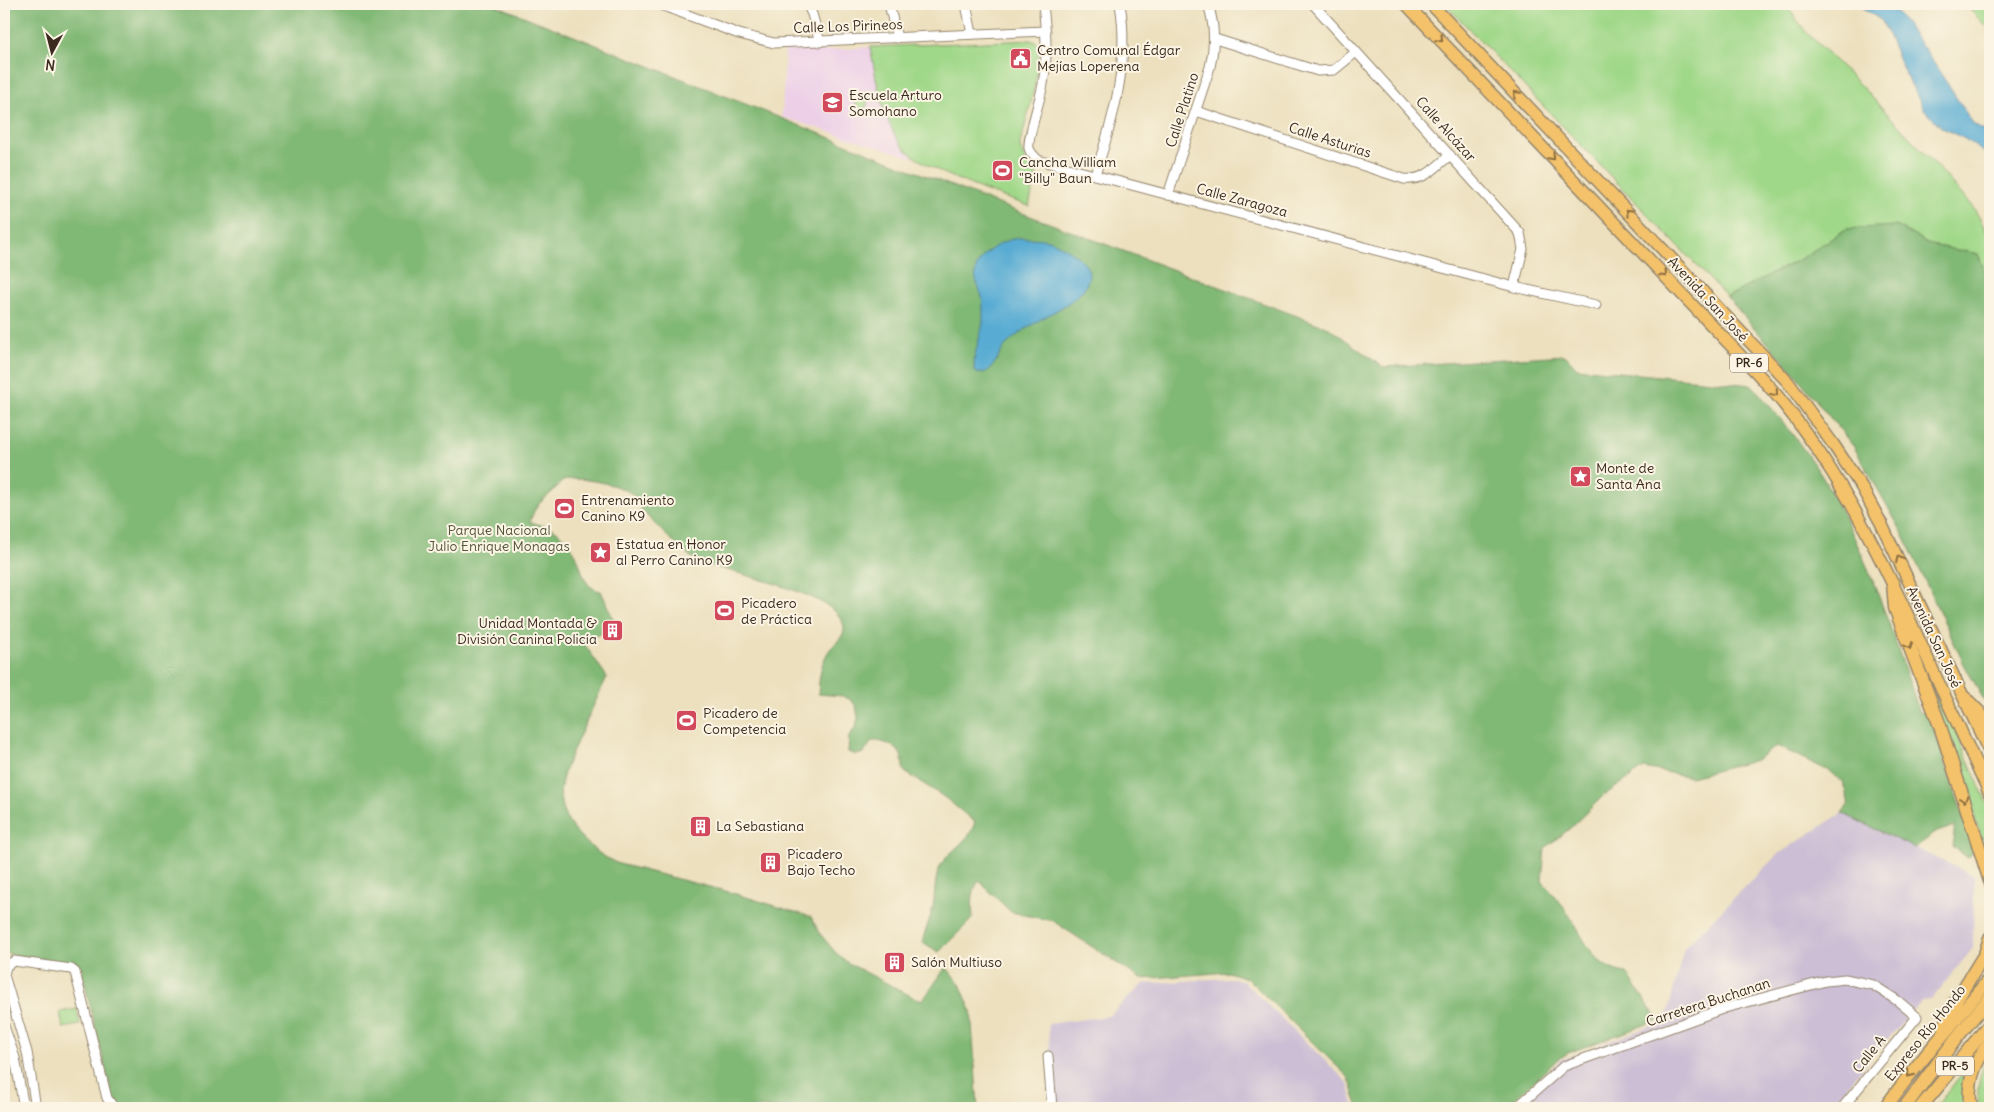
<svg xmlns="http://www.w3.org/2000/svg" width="1994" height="1112" viewBox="0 0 1994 1112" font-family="Delius,sans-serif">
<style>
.built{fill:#edd0e8}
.industrial{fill:#ccbed4}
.green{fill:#a0d889;stroke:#6e8154}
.forest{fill:#80b875;stroke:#5e714a}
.water{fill:#58acd3;stroke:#4a6b78}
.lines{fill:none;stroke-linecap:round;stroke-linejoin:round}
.minor-casing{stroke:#94856e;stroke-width:11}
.major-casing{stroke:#94856e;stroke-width:14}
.highway-casing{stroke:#94856e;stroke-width:15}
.minor{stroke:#fff;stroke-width:9}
.major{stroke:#f3c26a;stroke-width:11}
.highway{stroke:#f3c26a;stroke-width:12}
.oneway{stroke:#8e6e40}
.labels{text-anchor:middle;stroke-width:4;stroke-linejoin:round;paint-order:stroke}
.shield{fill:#fcf5e5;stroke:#75675a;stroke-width:1}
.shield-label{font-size:12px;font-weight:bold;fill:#3b2a1e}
.street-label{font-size:14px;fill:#3b2a1e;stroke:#fcf5e5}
.poi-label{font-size:14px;fill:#3b2a1e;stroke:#fcf5e5;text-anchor:start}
.park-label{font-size:14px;fill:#545639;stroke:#fcf5e5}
</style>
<rect width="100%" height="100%" fill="#fcf5e5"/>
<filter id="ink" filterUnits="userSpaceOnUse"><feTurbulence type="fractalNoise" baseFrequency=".02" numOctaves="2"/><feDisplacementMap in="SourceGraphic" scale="10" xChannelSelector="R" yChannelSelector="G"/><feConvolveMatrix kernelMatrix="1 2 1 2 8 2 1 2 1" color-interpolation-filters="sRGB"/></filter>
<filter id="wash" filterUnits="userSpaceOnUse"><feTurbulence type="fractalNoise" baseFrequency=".0096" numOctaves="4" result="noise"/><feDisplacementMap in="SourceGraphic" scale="20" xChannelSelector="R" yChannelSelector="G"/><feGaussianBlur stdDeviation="1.12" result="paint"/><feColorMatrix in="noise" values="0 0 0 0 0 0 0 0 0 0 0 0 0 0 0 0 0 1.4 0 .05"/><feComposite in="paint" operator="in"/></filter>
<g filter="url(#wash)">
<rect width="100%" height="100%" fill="#ece0be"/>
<!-- built -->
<path class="built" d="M 870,47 L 881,96 L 889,121 L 902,146 L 914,158 L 782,117 L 785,50 L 822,51 Z"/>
<!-- industrial -->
<g class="industrial">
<path d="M 1842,813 L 1974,876 L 1973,948 L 1931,1000 L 1921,1001 L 1828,1108 L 1510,1108 L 1561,1060 L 1666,1020 L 1684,948 L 1777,855 Z"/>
<path d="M 1228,978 L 1243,981 L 1348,1083 L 1355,1108 L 1055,1108 L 1048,1024 L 1109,1016 L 1143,984 Z"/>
</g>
<!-- green -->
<g class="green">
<path d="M 1445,4 L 1785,4 L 1806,32 L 1866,91 L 1943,173 L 1975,210 L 1990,238 L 1990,284 L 1978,254 L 1931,245 L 1896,226 L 1846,229 L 1802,258 L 1727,297 Z"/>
<path d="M 1964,4 L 1990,4 L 1990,30 Z"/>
<path d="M 1031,40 L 1039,44 C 1039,78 1029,111 1020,143 L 1020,148 L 1027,163 L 1038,167 L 1029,206 C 998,195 921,170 902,145 C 882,121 876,77 870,47 Z"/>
<path d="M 860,92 L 870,96 L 865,110 L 855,106 Z"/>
<path d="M 1935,693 L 1939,695 L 1990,810 L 1990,863 L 1933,694 Z"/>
<path d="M 77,1009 L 80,1025 L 63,1028 L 60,1012 Z"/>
<path d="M 1990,1047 L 1990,1108 L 1979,1108 C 1975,1086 1982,1068 1990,1047 Z"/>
<path d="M 1961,1075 L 1966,1077 L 1967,1108 L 1935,1108 Z"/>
</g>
<!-- forest -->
<g class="forest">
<path d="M 4,4 L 493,4 L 990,201 L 1329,328 L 1383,367 L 1565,355 L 1577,368 L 1752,385 C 1778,415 1802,445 1823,478 C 1867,551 1892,633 1920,713 L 1927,710 L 1975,851 L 1968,858 L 1952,846 L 1955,826 L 1937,832 L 1914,848 L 1842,813 L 1849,804 L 1843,782 L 1829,771 L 1777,746 L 1754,761 L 1691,777 L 1644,768 L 1603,796 L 1568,830 L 1545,848 L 1542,881 C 1551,892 1561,903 1569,915 C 1585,939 1594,970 1627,973 L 1658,1020 L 1568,1053 L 1557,1060 L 1505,1108 L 1359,1108 L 1349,1078 L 1247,978 L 1228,972 L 1141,979 L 1053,921 L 1011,912 L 979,881 C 971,891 972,905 973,918 L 939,952 L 922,942 C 925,932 929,922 932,911 C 936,896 933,880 941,865 C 950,849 970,842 975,822 L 944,797 L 905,772 C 901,766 904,758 899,752 C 894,745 880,740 872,741 L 864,753 L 856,755 L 848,752 L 849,737 L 856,726 L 858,718 L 856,706 L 851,700 L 843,696 L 818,694 C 819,681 820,666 827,654 C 834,641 851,636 841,619 C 826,591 729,573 698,561 C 687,557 650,520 642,510 C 639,505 637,498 632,494 C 622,485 579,476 566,480 C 559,482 557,488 552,492 C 540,503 535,505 530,522 C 539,525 553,527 559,533 C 565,539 572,547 576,555 C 583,569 582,588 601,591 L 615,623 L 607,626 L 607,631 L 590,639 L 585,645 L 607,677 C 598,696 589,715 581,733 C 563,772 545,803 582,838 C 594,850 604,858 619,864 L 733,893 L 811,917 L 821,935 L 836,953 L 848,963 L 913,997 L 923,1000 L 946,967 L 960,984 L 971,1010 L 978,1108 L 121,1108 L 113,1099 L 80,965 L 4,953 Z"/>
<path d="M 1896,226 L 1931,245 L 1978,254 L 1990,284 L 1990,711 L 1964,664 L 1903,534 L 1854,447 L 1794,373 L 1727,297 L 1802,258 L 1846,229 Z"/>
</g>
<!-- water -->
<g class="water">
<path d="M 1857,4 L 1891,4 L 1926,51 L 1974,125 L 1990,134 L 1990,157 L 1965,139 L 1942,128 L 1924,109 L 1903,69 L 1882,21 Z"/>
<path d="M 1018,238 C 1028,238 1039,238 1049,240 C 1060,244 1088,260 1089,273 C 1090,296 1054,311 1038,321 C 1028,327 1015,336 1007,344 C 998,353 993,377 976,373 C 969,359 984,333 983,317 C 983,311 983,303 982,297 C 979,286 971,276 978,264 C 985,250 1004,240 1018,238 Z"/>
</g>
</g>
<g filter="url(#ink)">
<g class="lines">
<defs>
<g id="minor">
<path d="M 658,4 L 739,34 L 774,43 L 1046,31"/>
<path d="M 807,4 L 812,14 L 820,42"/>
<path d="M 889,4 L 897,38"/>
<path d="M 966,4 L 972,34"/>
<path d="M 1043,4 C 1046,31 1048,57 1043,84 C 1041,97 1027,139 1029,148 C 1030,153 1034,156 1038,160 L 1514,287 L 1596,305"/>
<path d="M 1313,4 L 1520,233 L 1523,249 L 1514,287"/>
<path d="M 1215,39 L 1318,71 L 1334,70 L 1356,52"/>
<path d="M 1196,111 L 1404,179 C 1425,181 1436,167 1450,155"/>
<path d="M 1095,175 C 1113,120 1130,62 1120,4"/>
<path d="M 1168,195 L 1210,67 C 1215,44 1215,26 1208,4"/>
<path d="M 4,1026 L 15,1058 L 24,1108"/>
<path d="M 1048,1056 L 1052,1108"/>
<path d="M 36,1108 L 27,1052 L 4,975 L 6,966 L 14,961 L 71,969 L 75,972 L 107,1098 L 114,1108"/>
<path d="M 1516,1108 L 1564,1066 L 1725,1008 L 1826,981 L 1845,979 L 1873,985 L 1898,1001 L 1917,1017 L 1842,1108"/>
</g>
<g id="major">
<path d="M 1406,4 L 1758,374 C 1830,452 1876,546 1920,642 C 1943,693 1967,744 1990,794"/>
<path d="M 1431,4 L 1788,382 L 1833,444 L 1861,486 L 1881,523 L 1990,753"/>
</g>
<g id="highway">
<path d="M 1893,583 L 1895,608 L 1940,726 L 1990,881"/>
<path d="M 1965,698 L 1980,713 L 1990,731"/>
<path d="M 1944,1026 L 1954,1004 L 1985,954 L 1990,938"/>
<path d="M 1885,1108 L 1908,1077 L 1990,978"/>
<path d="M 1904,1108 L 1958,1036 L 1990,997"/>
<path d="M 1920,1108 L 1990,1024"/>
<path d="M 1971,1108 C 1966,1083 1975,1061 1990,1042"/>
</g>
</defs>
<!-- minor casing -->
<use href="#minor" class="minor-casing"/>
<!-- major casing -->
<use href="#major" class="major-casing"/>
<!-- highway casing -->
<use href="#highway" class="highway-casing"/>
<!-- minor -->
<use href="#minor" class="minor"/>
<!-- major -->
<use href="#major" class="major"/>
<!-- highway -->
<use href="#highway" class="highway"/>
</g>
<!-- one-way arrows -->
<defs><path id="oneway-chevron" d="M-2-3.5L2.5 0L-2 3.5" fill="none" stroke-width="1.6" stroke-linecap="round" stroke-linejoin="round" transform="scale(1.25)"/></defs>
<g class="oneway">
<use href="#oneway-chevron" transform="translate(1440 39) rotate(46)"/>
<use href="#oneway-chevron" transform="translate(1516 94) rotate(-134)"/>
<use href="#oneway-chevron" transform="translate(1552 157) rotate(46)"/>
<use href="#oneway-chevron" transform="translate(1629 212) rotate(-134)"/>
<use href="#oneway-chevron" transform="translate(1664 274) rotate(47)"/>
<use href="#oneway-chevron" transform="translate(1775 393) rotate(50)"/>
<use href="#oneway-chevron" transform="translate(1899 559) rotate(-116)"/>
<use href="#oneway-chevron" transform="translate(1909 646) rotate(69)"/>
<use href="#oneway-chevron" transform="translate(1964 799) rotate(72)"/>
<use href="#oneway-chevron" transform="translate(1910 1074) rotate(129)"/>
</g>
</g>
<!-- icons -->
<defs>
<symbol id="civic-square" viewBox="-11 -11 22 22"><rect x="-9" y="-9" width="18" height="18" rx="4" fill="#d1495b" stroke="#fcf5e5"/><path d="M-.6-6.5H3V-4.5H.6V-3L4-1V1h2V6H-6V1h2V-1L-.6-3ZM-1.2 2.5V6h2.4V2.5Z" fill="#fff"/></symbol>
<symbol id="school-square" viewBox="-11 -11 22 22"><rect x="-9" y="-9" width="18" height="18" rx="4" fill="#d1495b" stroke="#fcf5e5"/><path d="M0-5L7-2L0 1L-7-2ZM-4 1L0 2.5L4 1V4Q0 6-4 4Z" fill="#fff"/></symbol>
<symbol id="stadium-square" viewBox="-11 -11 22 22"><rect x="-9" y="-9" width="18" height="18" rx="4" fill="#d1495b" stroke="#fcf5e5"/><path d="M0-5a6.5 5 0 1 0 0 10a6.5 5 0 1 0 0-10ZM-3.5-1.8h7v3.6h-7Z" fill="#fff"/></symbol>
<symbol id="sight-square" viewBox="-11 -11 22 22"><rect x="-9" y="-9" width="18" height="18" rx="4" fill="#d1495b" stroke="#fcf5e5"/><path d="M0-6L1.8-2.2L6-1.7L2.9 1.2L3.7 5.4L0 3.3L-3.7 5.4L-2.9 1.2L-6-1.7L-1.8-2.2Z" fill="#fff"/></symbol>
<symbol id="building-square" viewBox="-11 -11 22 22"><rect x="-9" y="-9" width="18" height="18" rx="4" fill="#d1495b" stroke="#fcf5e5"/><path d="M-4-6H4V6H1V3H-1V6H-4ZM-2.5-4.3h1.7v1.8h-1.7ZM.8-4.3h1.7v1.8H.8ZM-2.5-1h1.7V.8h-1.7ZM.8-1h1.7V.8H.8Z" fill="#fff"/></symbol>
</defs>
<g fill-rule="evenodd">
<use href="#civic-square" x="1008" y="46" width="25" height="25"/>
<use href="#school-square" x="820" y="90" width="25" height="25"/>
<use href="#stadium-square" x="990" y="158" width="25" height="25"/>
<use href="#sight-square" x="1568" y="464" width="25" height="25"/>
<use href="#stadium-square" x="552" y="496" width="25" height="25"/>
<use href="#sight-square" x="588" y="540" width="25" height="25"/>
<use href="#stadium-square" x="712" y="598" width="25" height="25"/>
<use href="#building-square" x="600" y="618" width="25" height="25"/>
<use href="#stadium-square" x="674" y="708" width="25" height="25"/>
<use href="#building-square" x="688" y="814" width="25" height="25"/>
<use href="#building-square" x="758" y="850" width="25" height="25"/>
<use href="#building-square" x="882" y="950" width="25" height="25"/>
</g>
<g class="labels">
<!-- shield labels -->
<g class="shield">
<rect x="1730" y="353.5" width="38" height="19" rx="4"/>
<rect x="1936" y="1056.5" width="38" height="19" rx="4"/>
</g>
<g class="shield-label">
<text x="1749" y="367">PR-6</text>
<text x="1955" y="1070">PR-5</text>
</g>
<!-- street labels -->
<g class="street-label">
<text transform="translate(848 26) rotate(-2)" y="5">Calle Los Pirineos</text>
<text transform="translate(1182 110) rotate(-72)" y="5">Calle Platino</text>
<text transform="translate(1446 129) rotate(48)" y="5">Calle Alcázar</text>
<text transform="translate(1330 140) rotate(18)" y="5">Calle Asturias</text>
<text transform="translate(1242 200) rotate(15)" y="5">Calle Zaragoza</text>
<text transform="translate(1708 299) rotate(47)" y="5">Avenida San José</text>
<text transform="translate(1934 637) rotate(65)" y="5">Avenida San José</text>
<text transform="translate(1708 1002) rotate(-18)" y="5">Carretera Buchanan</text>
<text transform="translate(1925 1033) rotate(-51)" y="5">Expreso Río Hondo</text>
<text transform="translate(1869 1054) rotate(-51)" y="5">Calle A</text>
</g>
<!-- poi labels -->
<g class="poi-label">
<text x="1037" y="55">Centro Comunal Édgar<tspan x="1037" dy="16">Mejías Loperena</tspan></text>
<text x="849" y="100">Escuela Arturo<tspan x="849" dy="16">Somohano</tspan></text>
<text x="1019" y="167">Cancha William<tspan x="1019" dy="16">"Billy" Baun</tspan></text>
<text x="1596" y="473">Monte de<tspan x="1596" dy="16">Santa Ana</tspan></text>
<text x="581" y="505">Entrenamiento<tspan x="581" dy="16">Canino K9</tspan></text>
<text x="616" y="549">Estatua en Honor<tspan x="616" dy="16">al Perro Canino K9</tspan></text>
<text x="741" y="608">Picadero<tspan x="741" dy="16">de Práctica</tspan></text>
<text x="597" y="628" text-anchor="end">Unidad Montada &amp;<tspan x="597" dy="16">División Canina Policía</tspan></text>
<text x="703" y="718">Picadero de<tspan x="703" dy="16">Competencia</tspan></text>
<text x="716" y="831">La Sebastiana</text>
<text x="787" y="859">Picadero<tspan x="787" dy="16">Bajo Techo</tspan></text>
<text x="911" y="967">Salón Multiuso</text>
</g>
<!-- park labels -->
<g class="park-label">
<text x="499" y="535">Parque Nacional<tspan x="499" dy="16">Julio Enrique Monagas</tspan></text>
</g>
</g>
<!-- margin -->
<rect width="1994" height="1112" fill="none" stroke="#fcf5e5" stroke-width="20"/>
<!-- north arrow -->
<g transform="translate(52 52) rotate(187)" stroke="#fcf5e5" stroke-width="4" paint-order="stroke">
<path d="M0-4L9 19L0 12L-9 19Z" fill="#3b2a1e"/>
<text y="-8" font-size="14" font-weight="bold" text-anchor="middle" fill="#3b2a1e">N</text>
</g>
</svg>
